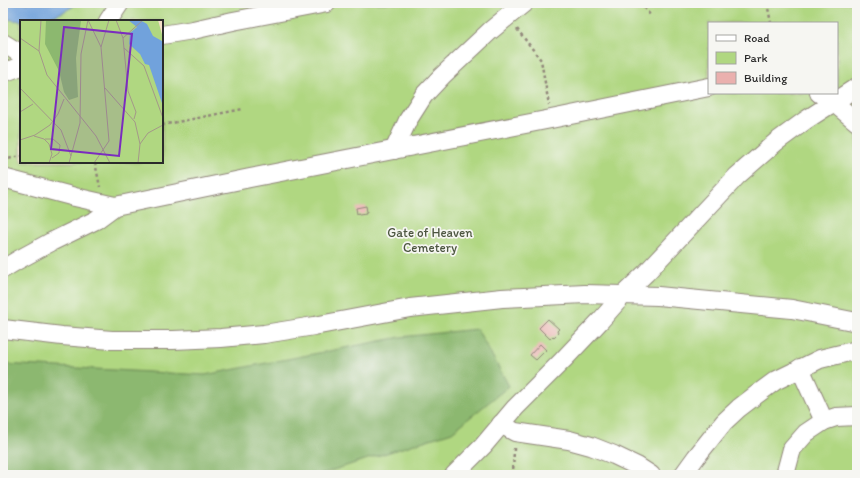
<svg xmlns="http://www.w3.org/2000/svg" width="860" height="478" viewBox="0 0 860 478" font-family="Itim,sans-serif">
<style>
.green{fill:#b0d781;stroke:#6e8156;fill-rule:evenodd}
.forest{fill:#8cb86f;stroke:#5c724d}
.water{fill:#71a2dc;stroke:#4e6684}
.building{fill:#eab0ae}
.lines{fill:none;stroke-linecap:round;stroke-linejoin:round}
.minor-casing{stroke:#90867a;stroke-width:20}
.path{stroke:#90867a;stroke-width:2.5;stroke-dasharray:3 3;stroke-linecap:butt}
.minor{stroke:#fff;stroke-width:18}
.labels{text-anchor:middle;stroke-width:3.5;stroke-linejoin:round;paint-order:stroke}
.park-label{font-size:13px;fill:#4c5640;stroke:#f6f6f2}
.inset-road{fill:none;stroke:#a49889;stroke-width:1}
.view{fill:#7b2cbf;fill-opacity:0.15;stroke:#7b2cbf;stroke-width:2}
.inset-edge{fill:none;stroke:#2b2b2b;stroke-width:2}
</style>
<rect width="100%" height="100%" fill="#f6f6f2"/>
<filter id="ink" filterUnits="userSpaceOnUse"><feTurbulence type="fractalNoise" baseFrequency=".025" numOctaves="2"/><feDisplacementMap in="SourceGraphic" scale="8" xChannelSelector="R" yChannelSelector="G"/><feConvolveMatrix kernelMatrix="1 2 1 2 8 2 1 2 1" color-interpolation-filters="sRGB"/></filter>
<filter id="wash" filterUnits="userSpaceOnUse"><feTurbulence type="fractalNoise" baseFrequency=".012" numOctaves="4" result="noise"/><feDisplacementMap in="SourceGraphic" scale="16" xChannelSelector="R" yChannelSelector="G"/><feGaussianBlur stdDeviation="0.9" result="paint"/><feColorMatrix in="noise" values="0 0 0 0 0 0 0 0 0 0 0 0 0 0 0 0 0 1.4 0 .05"/><feComposite in="paint" operator="in"/></filter>
<g filter="url(#wash)">
<rect width="100%" height="100%" fill="#f4e0c8"/>
<!-- green -->
<path class="green" d="M 3,3 L 857,3 L 857,475 L 3,475 ZM 21,21 L 162,21 L 162,162 L 21,162 ZM 709,23 L 837,23 L 837,93 L 709,93 Z"/>
<!-- forest -->
<path class="forest" d="M 477,329 L 509,386 L 452,432 L 318,475 L 3,475 L 3,364 L 205,375 L 401,337 Z"/>
<!-- water -->
<path class="water" d="M 3,3 L 78,3 C 56,19 29,25 3,18 Z"/>
<g id="blocks">
<!-- building -->
<g class="building">
<path d="M 366,206 L 367,212 L 365,212 L 366,214 L 359,215 L 359,213 L 357,214 L 356,208 Z"/>
<path d="M 548,319 L 559,329 L 557,331 L 558,333 L 554,337 L 553,336 L 550,339 L 539,328 Z"/>
<path d="M 540,344 L 546,350 L 536,360 L 530,355 Z"/>
</g>
</g>
</g>
<g filter="url(#ink)">
<use href="#blocks" fill-opacity="0" stroke="#90867a" stroke-width="1"/>
<g class="lines">
<defs>
<g id="minor">
<path d="M 108,21 L 120,3"/>
<path d="M 162,35 L 193,30 L 233,21 L 327,3"/>
<path d="M 3,43 L 21,54"/>
<path d="M 3,73 L 21,66"/>
<path d="M 819,93 L 833,102 L 857,122"/>
<path d="M 394,150 L 408,120 L 424,95 L 442,76 L 490,31 L 524,3"/>
<path d="M 3,178 L 75,197 L 115,206"/>
<path d="M 3,269 L 18,260 L 51,242 L 96,220 L 115,206 L 250,178 L 551,119 L 709,87"/>
<path d="M 3,329 L 62,336 L 112,340 L 173,340 L 221,338 L 264,334 L 314,326 L 410,308 L 502,298 L 585,294 L 658,296 L 792,309 L 857,322"/>
<path d="M 800,368 L 824,421"/>
<path d="M 501,424 L 515,432 L 569,440 L 591,446 L 614,455 L 637,466 L 651,475"/>
<path d="M 454,475 L 483,446 L 515,408 L 563,360 L 601,320 L 623,295 L 646,273 L 737,176 L 776,142 L 806,120 L 857,87"/>
<path d="M 683,475 L 696,457 L 724,422 L 739,408 L 756,395 L 775,381 L 820,359 L 857,350"/>
<path d="M 785,475 L 792,449 L 806,433 L 824,421 L 836,417 L 857,416"/>
</g>
</defs>
<!-- minor casing -->
<use href="#minor" class="minor-casing"/>
<!-- path -->
<g class="path">
<path d="M 640,3 L 651,16"/>
<path d="M 767,3 L 771,23"/>
<path d="M 517,29 L 541,60 L 549,105"/>
<path d="M 162,125 L 243,109"/>
<path d="M 3,160 L 21,156"/>
<path d="M 95,162 L 100,187"/>
<path d="M 513,475 L 514,448"/>
</g>
<!-- minor -->
<use href="#minor" class="minor"/>
</g>
</g>
<g class="labels">
<!-- park labels -->
<g class="park-label">
<text x="430" y="237">Gate of Heaven<tspan x="430" dy="15">Cemetery</tspan></text>
</g>
</g>
<!-- overview -->
<g transform="translate(20 20)">
<rect width="143" height="143" fill="#f4e0c8"/>
<path d="M 0,0 L 138,0 L 143,18 L 143,143 L 0,143 Z" fill="#b0d781"/>
<path d="M 26,0 L 61,1 L 56,38 L 58,77 L 49,80 L 44,72 L 39,51 L 25,24 Z" fill="#8cb86f"/>
<path d="M 108,0 L 120,0 L 127,4 L 133,16 L 142,21 L 143,86 L 129,45 L 125,44 L 120,34 L 109,24 L 110,13 L 117,7 Z" fill="#71a2dc"/>
<path class="inset-road" d="M 21,0 L 19,31 L 27,55 L 76,116 L 90,143M 68,0 L 81,27 L 89,121 L 74,143M 96,0 L 103,18 L 108,71 L 116,92 L 114,99M 0,18 L 19,31M 103,18 L 123,0M 81,27 L 89,0M 104,28 L 124,46 L 143,98M 0,68 L 41,110 L 51,136M 85,68 L 115,102 L 120,124 L 118,143M 0,92 L 13,84M 14,116 L 24,119 L 29,124 L 32,134 L 29,143M 25,119 L 33,119 L 40,125 L 39,133 L 32,138M 0,120 L 15,115 L 30,105 L 38,94 L 44,79M 120,124 L 128,113 L 143,105M 49,143 L 60,103 L 61,34 L 68,0"/>
<path class="view" d="M 44,7 L 112,14 L 99,136 L 31,129 Z"/>
<rect width="143" height="143" class="inset-edge"/>
</g>
<!-- margin -->
<rect width="860" height="478" fill="none" stroke="#f6f6f2" stroke-width="16"/>
<!-- legend -->
<rect x="708" y="22" width="130" height="72" fill="#f6f6f2" stroke="#a5a5a2"/>
<rect x="716" y="35" width="20" height="6" fill="#ffffff" stroke="#a5a5a2"/>
<text x="744" y="42" font-size="12" fill="#2b2b2b">Road</text>
<rect x="716" y="52" width="20" height="12" fill="#b0d781" stroke="#a5a5a2"/>
<text x="744" y="62" font-size="12" fill="#2b2b2b">Park</text>
<rect x="716" y="72" width="20" height="12" fill="#eab0ae" stroke="#a5a5a2"/>
<text x="744" y="82" font-size="12" fill="#2b2b2b">Building</text>
</svg>
